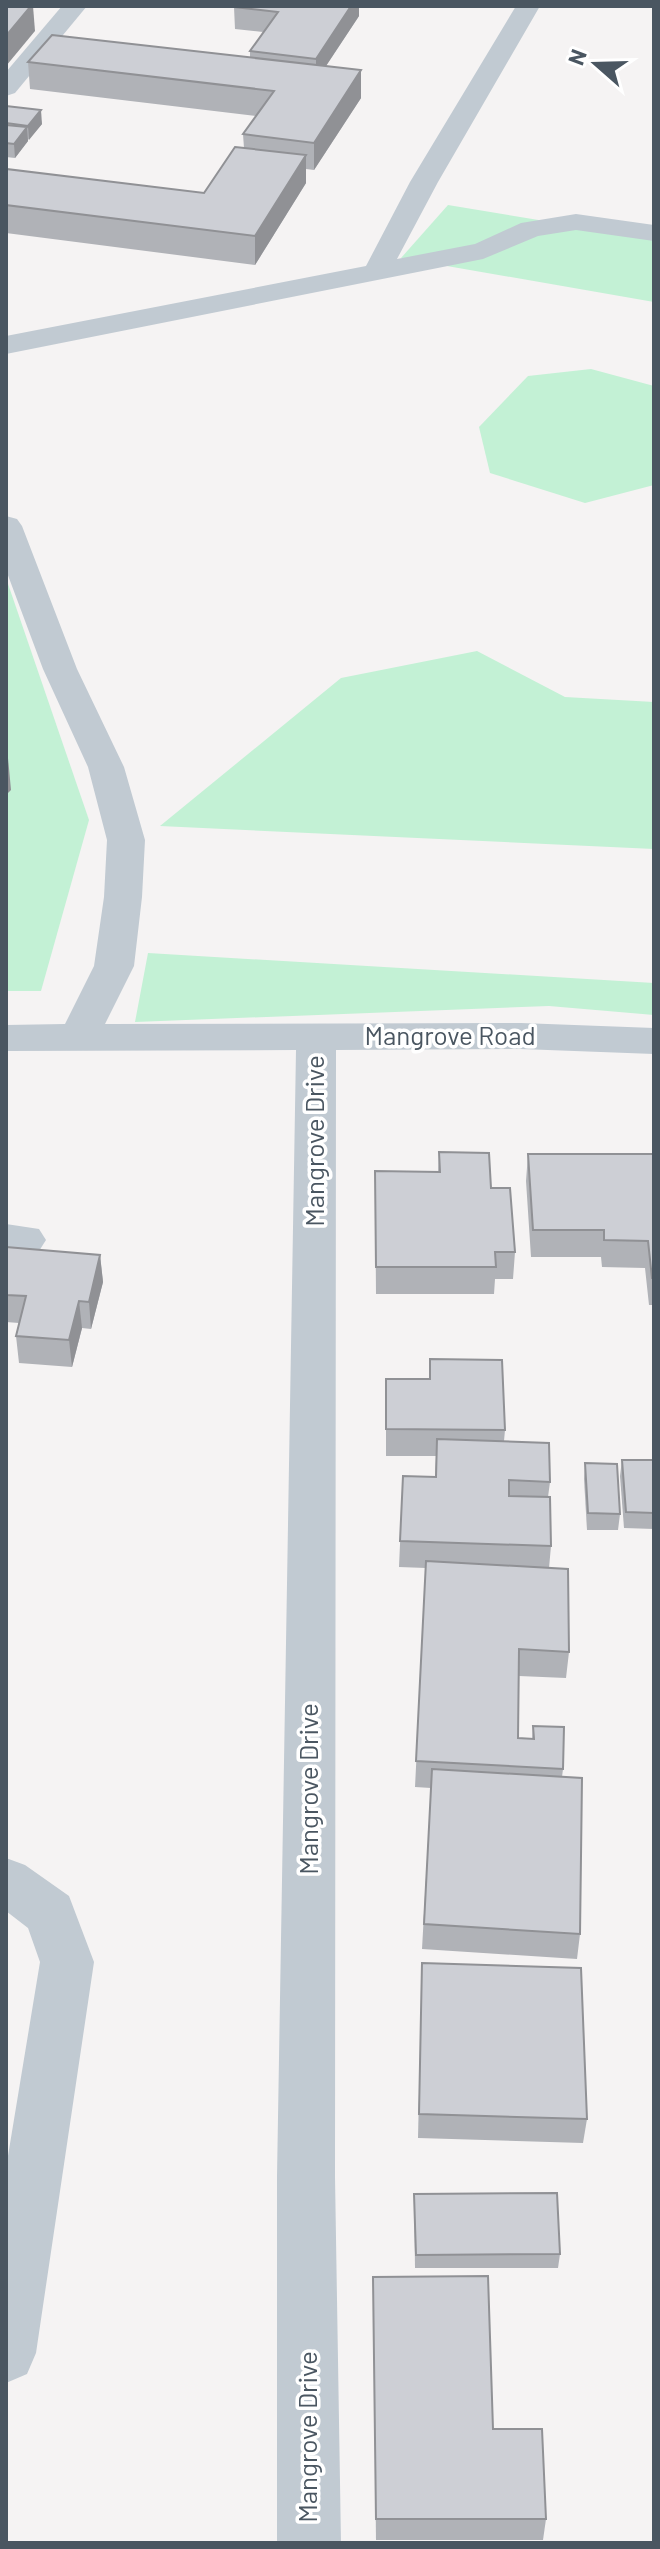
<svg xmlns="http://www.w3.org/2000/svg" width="660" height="2549" viewBox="0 0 660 2549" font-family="Barlow,sans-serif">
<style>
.green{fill:#c3f1d5}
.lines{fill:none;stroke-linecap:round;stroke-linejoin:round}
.minor{fill:#c1cad2;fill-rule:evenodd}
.wall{fill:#b0b2b7}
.shaded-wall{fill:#909195}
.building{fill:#cdcfd5;stroke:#909195;stroke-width:2}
.labels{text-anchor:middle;stroke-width:7;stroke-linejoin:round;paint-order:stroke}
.street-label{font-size:26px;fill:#4a5661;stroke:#fff}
</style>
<rect width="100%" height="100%" fill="#f5f3f3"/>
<!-- green -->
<g class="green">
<path d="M 448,205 L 654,239 L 654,302 L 401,258 Z"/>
<path d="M 591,369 L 654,386 L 654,485 L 585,503 L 490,473 L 479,427 L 528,376 Z"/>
<path d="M 6,578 L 89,820 L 41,991 L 6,991 Z"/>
<path d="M 477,651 L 565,697 L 654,702 L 654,849 L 160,826 L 341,678 Z"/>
<path d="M 148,953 L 654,983 L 654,1015 L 549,1006 L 135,1022 Z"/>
</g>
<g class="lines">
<!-- minor -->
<g class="minor">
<path d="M 62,6 L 87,6 L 15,93 L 6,96 L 6,72 Z"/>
<path d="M 516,6 L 540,6 L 438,182 L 397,259 L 475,244 L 521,223 L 576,214 L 654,225 L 654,241 L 576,230 L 538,236 L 483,259 L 6,354 L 6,336 L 366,266 L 410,182 Z"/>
<path d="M 6,516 L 17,519 L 22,526 L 77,669 L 124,767 L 145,840 L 142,897 L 134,966 L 105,1024 L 521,1023 L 654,1028 L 654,1054 L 521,1049 L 336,1050 L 335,2177 L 341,2543 L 277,2543 L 277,2177 L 296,1050 L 6,1051 L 6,1025 L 65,1024 L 94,966 L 104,897 L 107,840 L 88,767 L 43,669 L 6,570 Z"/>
<path d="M 6,1224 L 39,1229 L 46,1240 L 39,1251 L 24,1255 L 6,1254 Z"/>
<path d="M 6,1858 L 25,1865 L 69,1896 L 94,1962 L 36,2353 L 27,2374 L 6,2383 L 6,2168 L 40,1962 L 28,1928 L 6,1911 Z"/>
</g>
</g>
<!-- wall -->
<g class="wall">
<path d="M 234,7 L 359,16 L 326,66 L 361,70 L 361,98 L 314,170 L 306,169 L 306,183 L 255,265 L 6,233 L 6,169 L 204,193 L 244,148 L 243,134 L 256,116 L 30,89 L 28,62 L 250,58 L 250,51 L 263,32 L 235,29 Z"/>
<path d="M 6,106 L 42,124 L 28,140 L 28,141 L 15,158 L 6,157 Z"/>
<path d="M 439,1152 L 491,1188 L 515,1252 L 513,1279 L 495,1279 L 494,1294 L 376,1294 L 375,1171 L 438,1172 Z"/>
<path d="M 528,1154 L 654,1154 L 654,1305 L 649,1305 L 645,1268 L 602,1267 L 601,1257 L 531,1257 L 526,1181 Z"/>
<path d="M 6,1247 L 100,1255 L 103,1282 L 91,1329 L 82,1328 L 72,1367 L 19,1363 L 16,1336 L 19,1323 L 6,1322 Z"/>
<path d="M 430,1359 L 505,1430 L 504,1441 L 550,1482 L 548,1497 L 551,1546 L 549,1568 L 569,1652 L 566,1678 L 519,1676 L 518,1738 L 532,1739 L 533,1726 L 563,1769 L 562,1777 L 580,1934 L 577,1959 L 422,1949 L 431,1788 L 415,1787 L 426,1568 L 399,1567 L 403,1476 L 435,1477 L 436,1456 L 386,1456 L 386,1379 L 429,1379 Z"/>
<path d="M 622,1460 L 654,1460 L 654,1529 L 624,1528 L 620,1476 Z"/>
<path d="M 585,1463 L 620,1514 L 618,1530 L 587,1530 L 584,1479 Z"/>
<path d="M 422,1963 L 587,2119 L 583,2143 L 418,2138 Z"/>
<path d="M 414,2194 L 560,2254 L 558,2268 L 415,2268 Z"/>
<path d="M 373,2277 L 493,2429 L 546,2519 L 543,2540 L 376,2540 Z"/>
</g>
<!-- shaded-wall -->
<g class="shaded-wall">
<path d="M 31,6 L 33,6 L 35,31 L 6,66 L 6,36 Z"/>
<path d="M 351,6 L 359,6 L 359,16 L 316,81 L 316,59 Z"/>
<path d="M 361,70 L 361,98 L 314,170 L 314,143 Z"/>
<path d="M 41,110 L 42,124 L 29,140 L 28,126 Z"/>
<path d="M 27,127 L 28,141 L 15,158 L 14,144 Z"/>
<path d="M 306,155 L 306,183 L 255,265 L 255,236 Z"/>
<path d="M 8,758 L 11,790 L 6,795 L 6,760 Z"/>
<path d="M 100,1255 L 103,1282 L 91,1329 L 89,1302 Z"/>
<path d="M 79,1301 L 82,1328 L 72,1367 L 69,1340 Z"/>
</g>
<!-- building -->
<g class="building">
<path d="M 6,6 L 31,6 L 6,36 Z"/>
<path d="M 235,6 L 351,6 L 316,59 L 250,51 L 278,12 L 234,7 Z"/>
<path d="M 52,35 L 361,70 L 314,143 L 243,134 L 274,91 L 28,62 Z"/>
<path d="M 6,106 L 41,110 L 28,126 L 6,123 Z"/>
<path d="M 6,125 L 27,127 L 14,144 L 6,143 Z"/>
<path d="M 235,147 L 306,155 L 255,236 L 6,205 L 6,169 L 204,193 Z"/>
<path d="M 439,1152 L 489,1153 L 491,1188 L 510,1188 L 515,1252 L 495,1252 L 496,1267 L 376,1267 L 375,1171 L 440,1172 Z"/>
<path d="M 528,1154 L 654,1154 L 654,1278 L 652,1278 L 648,1241 L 604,1240 L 604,1230 L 533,1230 Z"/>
<path d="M 6,1247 L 100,1255 L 89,1302 L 79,1301 L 69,1340 L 16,1336 L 26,1296 L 6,1295 Z"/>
<path d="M 430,1359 L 502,1360 L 505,1430 L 386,1429 L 386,1379 L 430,1379 Z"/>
<path d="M 437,1439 L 549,1443 L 550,1482 L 509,1480 L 509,1496 L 550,1497 L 551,1546 L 400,1541 L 403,1476 L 436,1477 Z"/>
<path d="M 622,1460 L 654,1460 L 654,1513 L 626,1512 Z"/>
<path d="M 585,1463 L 617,1464 L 620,1514 L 588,1513 Z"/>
<path d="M 426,1561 L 568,1569 L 569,1652 L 519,1649 L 518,1738 L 534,1739 L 533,1726 L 564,1727 L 563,1769 L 416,1761 Z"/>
<path d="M 432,1769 L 582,1778 L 580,1934 L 424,1924 Z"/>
<path d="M 422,1963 L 581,1968 L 587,2119 L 419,2114 Z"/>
<path d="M 557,2193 L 560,2254 L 416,2255 L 414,2194 Z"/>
<path d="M 488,2276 L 493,2429 L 542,2429 L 546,2519 L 376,2519 L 373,2277 Z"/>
</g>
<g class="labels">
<!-- street labels -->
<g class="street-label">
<text x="450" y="1045">Mangrove Road</text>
<text transform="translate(315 1141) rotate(-90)" y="9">Mangrove Drive</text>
<text transform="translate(309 1789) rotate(-90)" y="9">Mangrove Drive</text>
<text transform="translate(308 2437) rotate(-90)" y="9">Mangrove Drive</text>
</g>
</g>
<!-- border -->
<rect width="660" height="2549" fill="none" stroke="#4a5661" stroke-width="16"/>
<!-- north arrow -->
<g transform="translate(596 64) rotate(290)" stroke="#ffffff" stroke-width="6" paint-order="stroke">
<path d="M0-6L14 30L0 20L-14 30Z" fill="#4a5661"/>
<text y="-12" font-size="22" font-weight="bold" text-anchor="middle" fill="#4a5661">N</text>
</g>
</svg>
